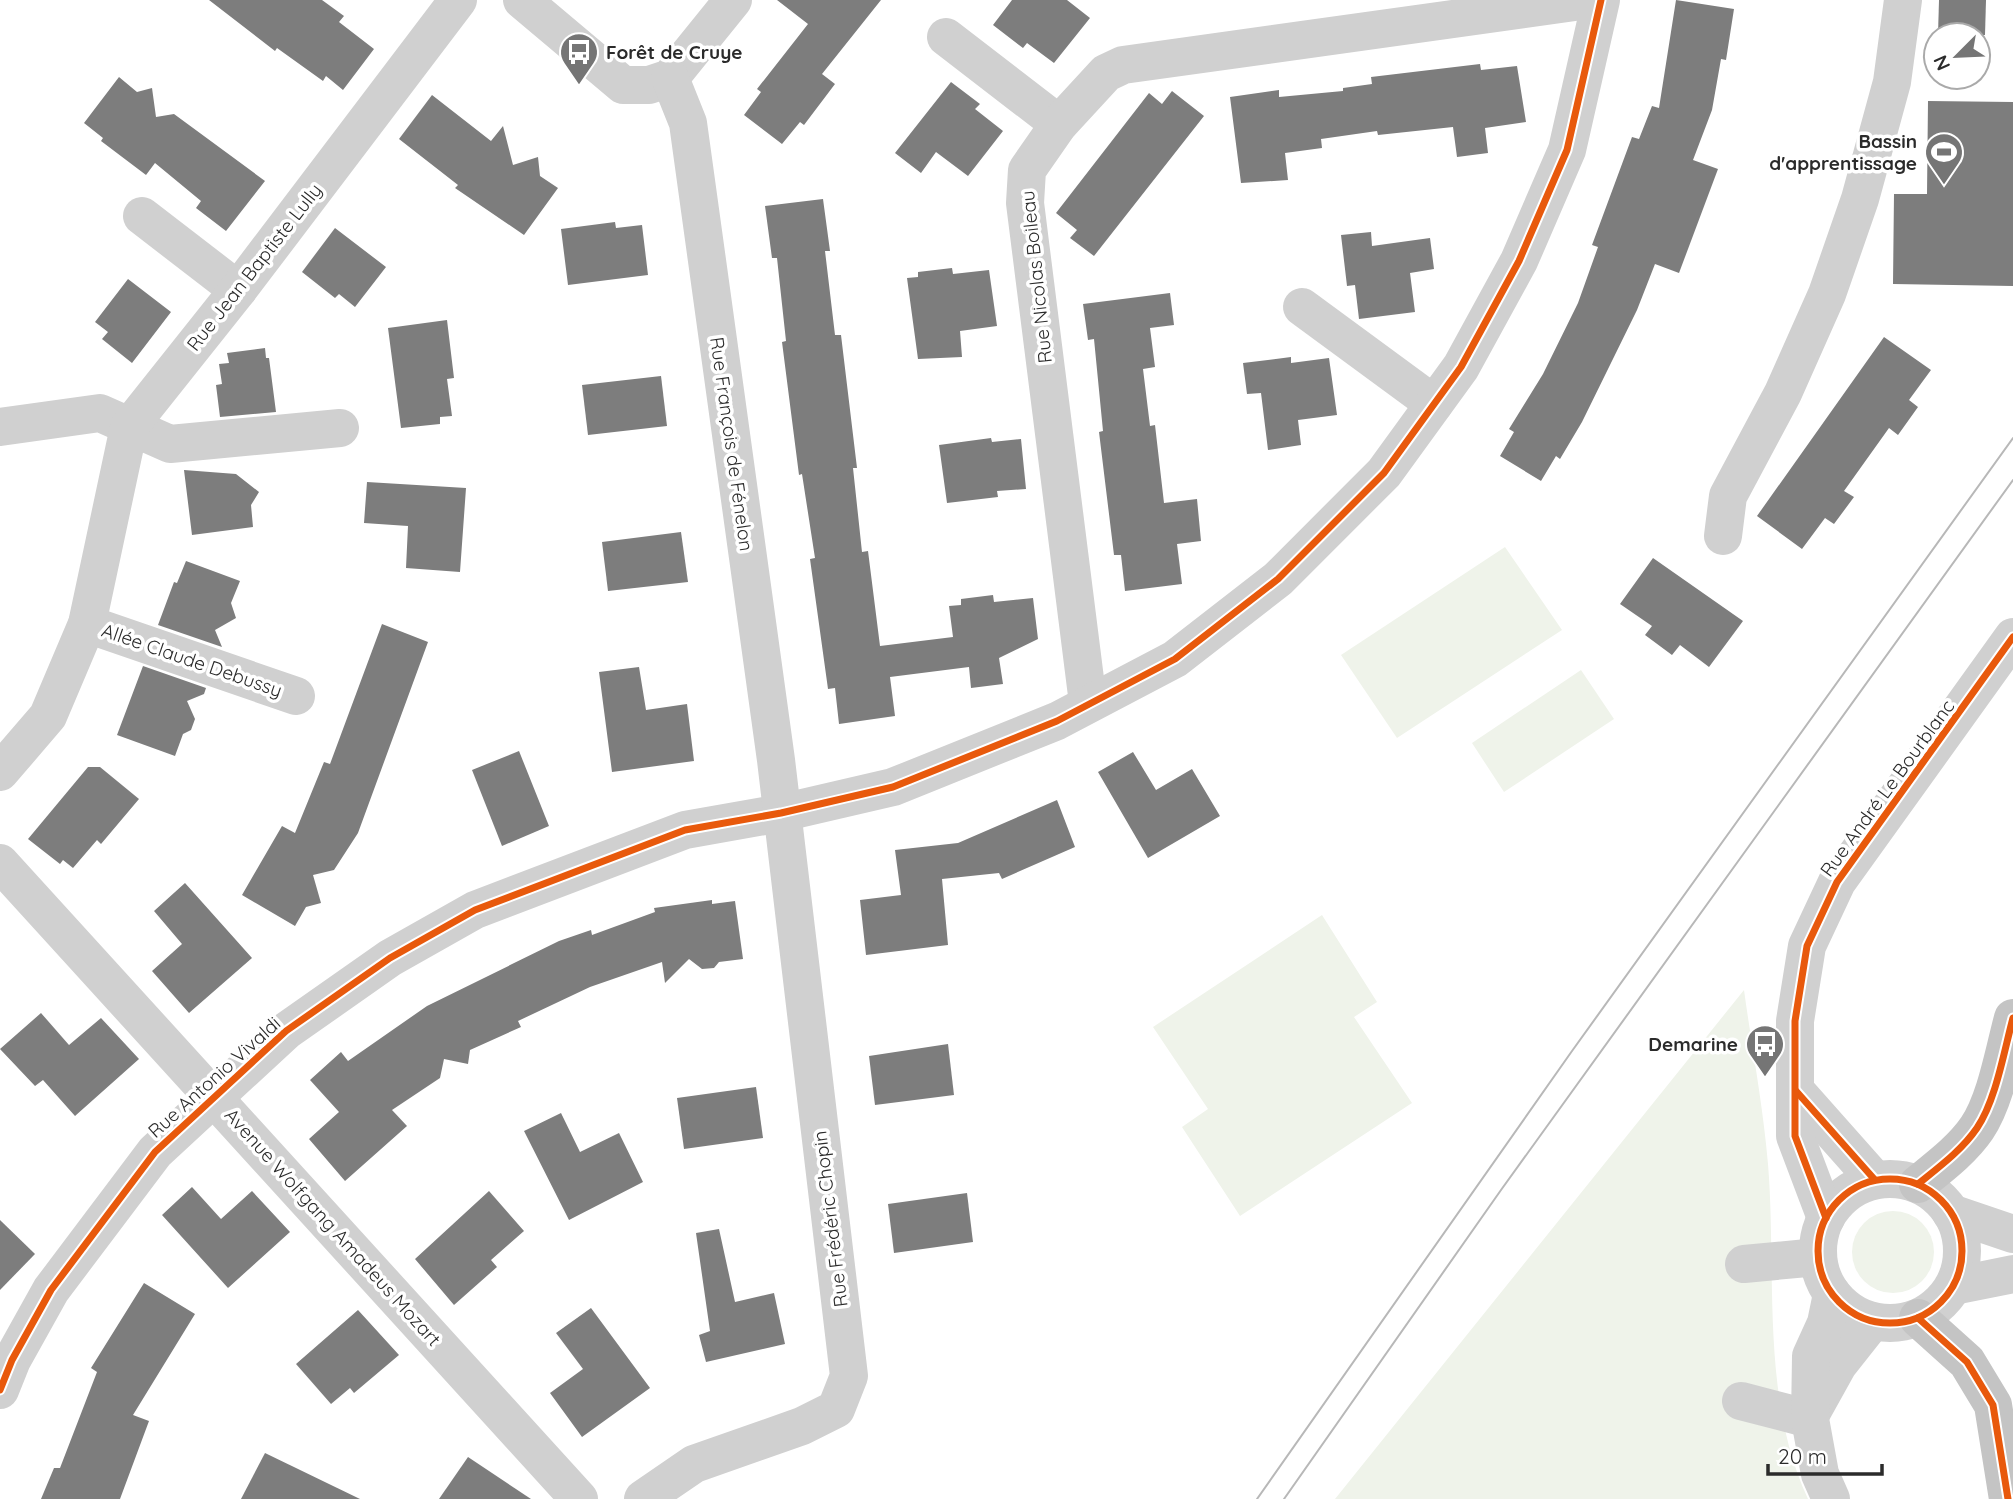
<svg xmlns="http://www.w3.org/2000/svg" width="2013" height="1499" viewBox="0 0 2013 1499" font-family="Quicksand,sans-serif">
<style>
.green{fill:#eff3ea}
.building{fill:#7d7d7d}
.lines{fill:none;stroke-linecap:round;stroke-linejoin:round}
.minor{stroke:#d0d0d0;stroke-width:38}
.major{stroke:#c4c4c4;stroke-width:38}
.tram{stroke:#b8b8b8;stroke-width:2}
.cycleway-casing{stroke:#fff;stroke-width:11}
.cycleway{stroke:#e8590c;stroke-width:7}
.labels{text-anchor:middle;stroke-width:7;stroke-linejoin:round;paint-order:stroke}
.poi-label{font-size:19px;font-weight:bold;fill:#2b2b2b;stroke:#fff;text-anchor:end}
.street-label{font-size:19px;fill:#2b2b2b;stroke:#fff}
</style>
<rect width="100%" height="100%" fill="#fff"/>
<!-- green -->
<g class="green">
<path d="M 1505,547 L 1562,630 L 1397,738 L 1341,655 Z"/>
<path d="M 1581,670 L 1614,719 L 1504,792 L 1472,743 Z"/>
<path d="M 1322,915 L 1377,1002 L 1354,1017 L 1412,1103 L 1240,1216 L 1182,1127 L 1208,1109 L 1153,1027 Z"/>
<path d="M 1744,990 C 1752,1048 1763,1106 1768,1164 C 1777,1274 1760,1396 1808,1499 L 1335,1499 Z"/>
<circle cx="1893" cy="1252" r="41"/>
</g>
<!-- building -->
<g class="building">
<path d="M 209,0 L 322,0 L 344,16 L 339,22 L 374,49 L 343,90 L 326,76 L 323,81 L 277,48 L 275,51 Z"/>
<path d="M 777,0 L 881,0 L 822,74 L 835,84 L 804,125 L 800,122 L 782,144 L 744,115 L 761,92 L 757,89 L 808,24 Z"/>
<path d="M 1012,0 L 1067,0 L 1090,18 L 1054,63 L 1027,43 L 1023,48 L 993,25 Z"/>
<path d="M 1676,0 L 1734,9 L 1726,60 L 1721,59 L 1712,110 L 1693,160 L 1718,169 L 1679,273 L 1655,264 L 1637,310 L 1582,422 L 1560,459 L 1556,456 L 1541,481 L 1500,456 L 1514,432 L 1509,429 L 1543,374 L 1578,303 L 1598,247 L 1592,245 L 1632,137 L 1639,139 L 1652,106 L 1659,108 Z"/>
<path d="M 1939,0 L 1986,0 L 1985,35 L 1938,35 Z"/>
<path d="M 1480,64 L 1481,70 L 1517,66 L 1526,122 L 1485,128 L 1488,153 L 1457,157 L 1453,127 L 1378,135 L 1377,131 L 1321,139 L 1322,148 L 1285,153 L 1288,180 L 1241,183 L 1230,97 L 1279,90 L 1279,97 L 1343,91 L 1343,88 L 1372,84 L 1371,77 Z"/>
<path d="M 119,77 L 137,92 L 152,88 L 156,117 L 174,114 L 265,181 L 226,231 L 196,208 L 201,201 L 155,163 L 146,175 L 101,141 L 103,138 L 84,123 Z"/>
<path d="M 951,82 L 980,104 L 975,109 L 1003,131 L 968,176 L 936,152 L 921,173 L 895,153 Z"/>
<path d="M 1172,91 L 1204,116 L 1094,256 L 1070,238 L 1077,230 L 1056,213 L 1149,93 L 1162,104 Z"/>
<path d="M 432,95 L 491,141 L 503,126 L 513,165 L 538,157 L 540,176 L 558,188 L 524,235 L 455,188 L 458,185 L 399,139 Z"/>
<path d="M 1928,101 L 2013,102 L 2013,286 L 1893,284 L 1894,194 L 1927,194 Z"/>
<path d="M 823,199 L 830,251 L 825,251 L 835,335 L 841,335 L 857,468 L 853,468 L 862,552 L 868,551 L 880,646 L 953,637 L 949,606 L 961,605 L 961,599 L 993,595 L 994,602 L 1033,598 L 1038,639 L 999,658 L 1003,684 L 971,688 L 969,667 L 890,677 L 895,716 L 839,724 L 835,688 L 828,689 L 810,559 L 815,558 L 802,474 L 799,475 L 782,342 L 786,341 L 777,258 L 772,258 L 765,206 Z"/>
<path d="M 615,222 L 616,228 L 642,225 L 648,275 L 568,285 L 561,229 Z"/>
<path d="M 335,228 L 386,267 L 355,307 L 339,294 L 335,298 L 302,272 Z"/>
<path d="M 1371,232 L 1372,246 L 1430,238 L 1434,269 L 1410,273 L 1415,312 L 1359,319 L 1355,285 L 1347,286 L 1341,235 Z"/>
<path d="M 952,268 L 953,274 L 989,270 L 997,326 L 960,331 L 962,357 L 918,359 L 907,278 L 918,277 L 918,272 Z"/>
<path d="M 128,279 L 171,312 L 132,363 L 102,339 L 108,332 L 95,322 Z"/>
<path d="M 1170,293 L 1174,325 L 1150,328 L 1155,367 L 1143,369 L 1150,426 L 1155,425 L 1164,503 L 1197,499 L 1201,541 L 1177,544 L 1182,584 L 1125,591 L 1121,555 L 1114,555 L 1099,432 L 1103,431 L 1094,339 L 1088,340 L 1083,304 Z"/>
<path d="M 447,320 L 454,378 L 447,379 L 452,416 L 440,417 L 440,424 L 401,428 L 388,328 Z"/>
<path d="M 1884,337 L 1931,370 L 1909,400 L 1918,407 L 1898,435 L 1889,428 L 1844,491 L 1854,497 L 1834,524 L 1825,518 L 1802,549 L 1757,516 Z"/>
<path d="M 265,348 L 266,358 L 269,358 L 276,412 L 220,417 L 216,385 L 222,384 L 219,364 L 229,363 L 227,353 Z"/>
<path d="M 1291,357 L 1291,363 L 1329,358 L 1337,415 L 1298,420 L 1301,445 L 1268,450 L 1261,393 L 1247,394 L 1243,363 Z"/>
<path d="M 661,376 L 667,426 L 588,435 L 582,385 Z"/>
<path d="M 991,438 L 992,442 L 1021,439 L 1026,489 L 997,491 L 998,497 L 947,503 L 939,445 Z"/>
<path d="M 184,470 L 236,474 L 259,492 L 251,505 L 253,527 L 192,535 Z"/>
<path d="M 367,482 L 466,488 L 460,572 L 406,568 L 408,526 L 364,523 Z"/>
<path d="M 681,532 L 688,582 L 608,591 L 602,542 Z"/>
<path d="M 1653,558 L 1743,621 L 1709,667 L 1680,645 L 1672,655 L 1645,635 L 1652,626 L 1620,604 Z"/>
<path d="M 186,561 L 240,581 L 231,603 L 236,618 L 215,630 L 222,647 L 158,625 L 174,582 L 177,583 Z"/>
<path d="M 382,624 L 428,642 L 358,833 L 334,870 L 313,875 L 321,903 L 306,907 L 295,926 L 242,895 L 282,826 L 295,833 L 324,762 L 330,764 Z"/>
<path d="M 143,666 L 206,688 L 204,694 L 187,701 L 195,719 L 191,730 L 183,734 L 175,756 L 117,735 Z"/>
<path d="M 639,667 L 646,710 L 687,704 L 694,761 L 612,772 L 599,672 Z"/>
<path d="M 519,751 L 549,826 L 502,846 L 472,770 Z"/>
<path d="M 1133,752 L 1156,790 L 1192,769 L 1220,816 L 1148,858 L 1098,772 Z"/>
<path d="M 88,767 L 100,767 L 139,799 L 101,844 L 97,840 L 73,868 L 63,860 L 60,864 L 28,839 Z"/>
<path d="M 1057,800 L 1075,847 L 1002,879 L 999,873 L 942,879 L 948,945 L 866,955 L 860,900 L 901,895 L 895,850 L 958,843 Z"/>
<path d="M 185,883 L 252,958 L 189,1013 L 152,971 L 182,944 L 154,911 Z"/>
<path d="M 712,900 L 712,904 L 735,901 L 743,959 L 719,962 L 714,968 L 702,969 L 689,959 L 665,983 L 662,962 L 590,987 L 518,1021 L 521,1027 L 470,1050 L 468,1064 L 444,1059 L 440,1078 L 392,1110 L 407,1126 L 345,1181 L 309,1139 L 339,1112 L 310,1080 L 341,1052 L 348,1061 L 427,1006 L 559,941 L 591,930 L 592,935 L 655,912 L 654,908 Z"/>
<path d="M 41,1013 L 69,1045 L 101,1018 L 139,1059 L 75,1116 L 43,1080 L 35,1086 L 0,1049 Z"/>
<path d="M 948,1044 L 954,1095 L 875,1105 L 869,1056 Z"/>
<path d="M 756,1087 L 763,1138 L 684,1149 L 677,1098 Z"/>
<path d="M 561,1113 L 580,1152 L 619,1133 L 643,1182 L 569,1220 L 524,1131 Z"/>
<path d="M 192,1187 L 221,1219 L 252,1191 L 290,1232 L 228,1288 L 162,1215 Z"/>
<path d="M 489,1191 L 524,1231 L 491,1260 L 497,1267 L 454,1305 L 415,1259 Z"/>
<path d="M 967,1193 L 973,1242 L 894,1253 L 888,1204 Z"/>
<path d="M 0,1220 L 35,1254 L 0,1290 Z"/>
<path d="M 719,1229 L 735,1302 L 774,1293 L 785,1344 L 706,1362 L 699,1335 L 710,1331 L 696,1233 Z"/>
<path d="M 144,1283 L 195,1314 L 133,1415 L 149,1421 L 120,1499 L 41,1499 L 54,1468 L 60,1468 L 97,1372 L 91,1368 Z"/>
<path d="M 591,1308 L 650,1388 L 582,1437 L 550,1393 L 583,1369 L 556,1333 Z"/>
<path d="M 358,1310 L 399,1355 L 354,1393 L 350,1388 L 331,1404 L 296,1364 Z"/>
<path d="M 265,1453 L 360,1499 L 241,1499 Z"/>
<path d="M 468,1457 L 531,1499 L 439,1499 Z"/>
</g>
<g class="lines">
<!-- minor -->
<g class="minor">
<path d="M 522,0 L 623,85 L 649,85 L 670,78 L 733,0"/>
<path d="M 946,37 L 1059,124"/>
<path d="M 142,216 L 238,290"/>
<path d="M 1302,307 L 1434,404"/>
<path d="M 0,427 L 100,413 L 170,444 L 340,428"/>
<path d="M 1723,536 L 1728,496 L 1783,393 L 1827,294 L 1860,199 L 1892,82 L 1903,0"/>
<path d="M 87,624 L 296,696"/>
<path d="M 1088,703 L 1025,203 L 1027,170 L 1059,124 L 1106,73 L 1123,65 L 1589,0"/>
<path d="M 0,772 L 48,716 L 87,624 L 129,427 L 238,290 L 458,0"/>
<path d="M 0,863 L 579,1499"/>
<path d="M 1796,1091 L 1875,1180"/>
<circle cx="1890" cy="1251" r="72"/>
<path d="M 1951,1213 L 2013,1234"/>
<path d="M 1826,1218 L 1795,1136 L 1795,1021 L 1807,946 L 1837,882 L 2013,637"/>
<path d="M 1744,1264 L 1818,1257"/>
<path d="M 1954,1286 L 2013,1274"/>
<path d="M 0,1390 L 12,1360 L 51,1290 L 155,1152 L 286,1031 L 390,958 L 475,910 L 685,830 L 781,813 L 893,787 L 1057,721 L 1175,659 L 1278,579 L 1384,473 L 1461,367 L 1519,261 L 1567,150 L 1601,0"/>
<path d="M 1741,1401 L 1810,1419"/>
<path d="M 1813,1410 L 1838,1365 L 1872,1322"/>
<path d="M 643,1499 L 694,1464 L 802,1426 L 836,1409 L 849,1376 L 776,760 L 688,123 L 670,78"/>
<path d="M 1831,1499 L 1820,1474 L 1810,1419 L 1811,1356 L 1826,1323 L 1832,1294"/>
</g>
<!-- major -->
<g class="major">
<path d="M 1918,1184 C 1939,1167 1962,1150 1977,1128 C 1996,1100 2004,1051 2013,1018"/>
<path d="M 1918,1318 L 1967,1362 L 1993,1405 L 2008,1499"/>
</g>
<!-- tram -->
<g class="tram">
<path d="M 1257,1499 L 1572,1051 L 2013,438"/>
<path d="M 1284,1499 L 1501,1190 L 2013,480"/>
</g>
<defs>
<g id="cycleway">
<path d="M 1796,1091 L 1875,1180"/>
<circle cx="1890" cy="1251" r="72"/>
<path d="M 1918,1184 C 1939,1167 1962,1150 1977,1128 C 1996,1100 2004,1051 2013,1018"/>
<path d="M 1826,1218 L 1795,1136 L 1795,1021 L 1807,946 L 1837,882 L 2013,637"/>
<path d="M 1918,1318 L 1967,1362 L 1993,1405 L 2008,1499"/>
<path d="M 0,1390 L 12,1360 L 51,1290 L 155,1152 L 286,1031 L 390,958 L 475,910 L 685,830 L 781,813 L 893,787 L 1057,721 L 1175,659 L 1278,579 L 1384,473 L 1461,367 L 1519,261 L 1567,150 L 1601,0"/>
</g>
</defs>
<!-- cycleway casing -->
<use href="#cycleway" class="cycleway-casing"/>
<!-- cycleway -->
<use href="#cycleway" class="cycleway"/>
</g>
<!-- icons -->
<defs>
<symbol id="bus-pin" viewBox="-11 -11 22 30"><path d="M0 17L-7.5 6A9.5 9.5 0 1 1 7.5 6Z" fill="#757575" stroke="#fff"/><path d="M-5-6H5V4H4V6H2V4H-2V6H-4V4H-5ZM-3.5-4V0h7V-4ZM-3.5 1.2v1.5H-2V1.2ZM2 1.2v1.5H3.5V1.2Z" fill="#fff"/></symbol>
<symbol id="stadium-pin" viewBox="-11 -11 22 30"><path d="M0 17L-7.5 6A9.5 9.5 0 1 1 7.5 6Z" fill="#757575" stroke="#fff"/><path d="M0-5a6.5 5 0 1 0 0 10a6.5 5 0 1 0 0-10ZM-3.5-1.8h7v3.6h-7Z" fill="#fff"/></symbol>
</defs>
<g fill-rule="evenodd">
<use href="#bus-pin" x="557" y="30" width="44" height="60"/>
<use href="#stadium-pin" x="1922" y="130" width="44" height="60"/>
<use href="#bus-pin" x="1743" y="1022" width="44" height="60"/>
</g>
<g class="labels">
<!-- poi labels -->
<g class="poi-label">
<text x="606" y="59" text-anchor="start">Forêt de Cruye</text>
<text x="1917" y="148">Bassin<tspan x="1917" dy="22">d'apprentissage</tspan></text>
<text x="1738" y="1051">Demarine</text>
</g>
<!-- street labels -->
<g class="street-label">
<text transform="translate(254 267) rotate(-52)" y="7">Rue Jean Baptiste Lully</text>
<text transform="translate(1036 277) rotate(-96)" y="7">Rue Nicolas Boileau</text>
<text transform="translate(732 444) rotate(82)" y="7">Rue François de Fénelon</text>
<text transform="translate(192 660) rotate(19)" y="7">Allée Claude Debussy</text>
<text transform="translate(1887 788) rotate(-54)" y="7">Rue André Le Bourblanc</text>
<text transform="translate(214 1077) rotate(-42)" y="7">Rue Antonio Vivaldi</text>
<text transform="translate(830 1219) rotate(-97)" y="7">Rue Frédéric Chopin</text>
<text transform="translate(333 1227) rotate(48)" y="7">Avenue Wolfgang Amadeus Mozart</text>
</g>
</g>
<!-- north arrow -->
<g transform="translate(1957 56) rotate(246)"><circle r="33" fill="#ffffff" stroke="#aaaaaa" stroke-width="2"/>
<path d="M0-5L12 26L0 18L-12 26Z" fill="#757575"/>
<text y="-10" font-size="19" font-weight="bold" text-anchor="middle" fill="#2b2b2b">N</text>
</g>
<!-- scale -->
<path d="M1768 1464v10h114v-10" fill="none" stroke="#2b2b2b" stroke-width="3.5"/>
<text x="1778" y="1464" font-size="21" fill="#2b2b2b" stroke="#ffffff" stroke-width="5" paint-order="stroke">20 m</text>
</svg>
